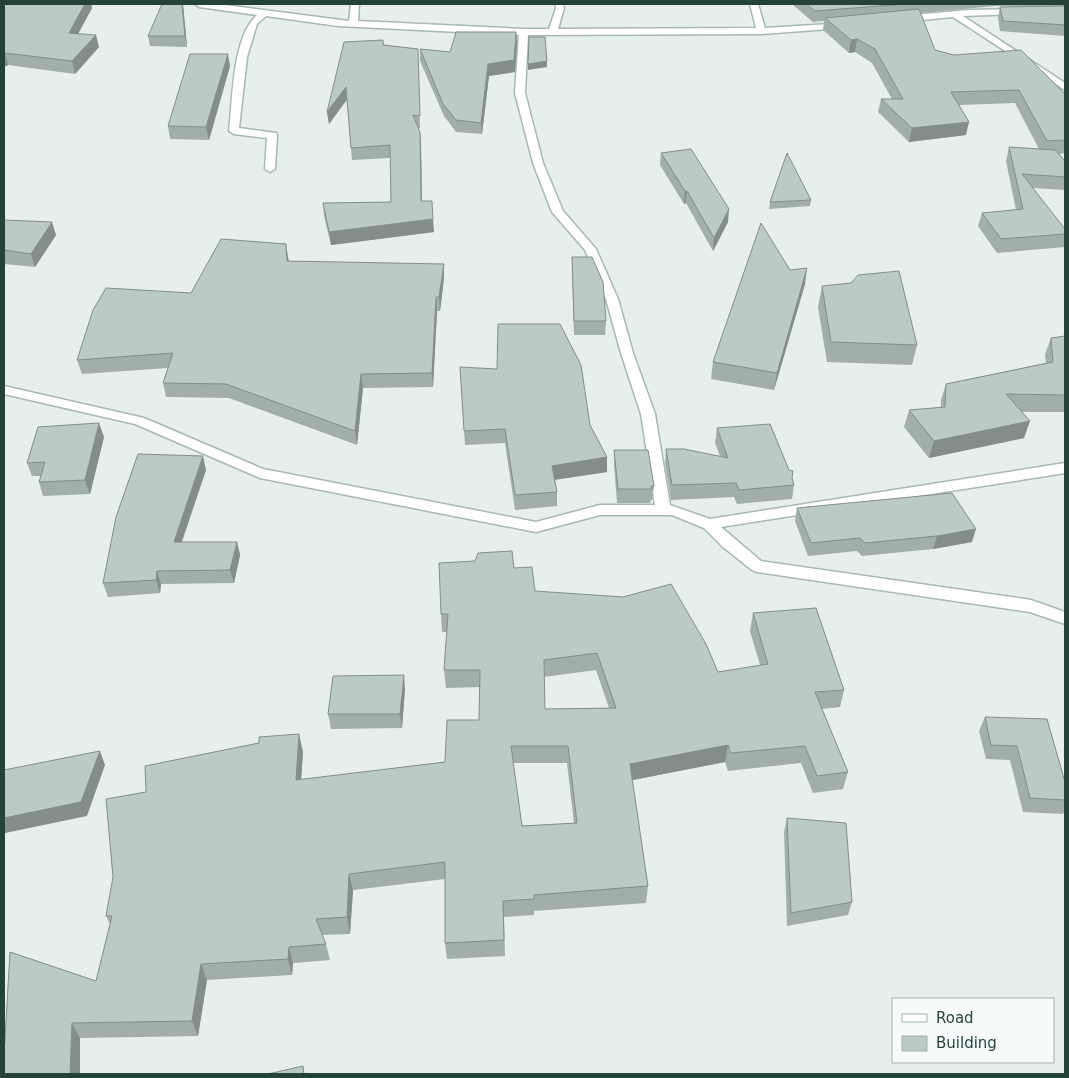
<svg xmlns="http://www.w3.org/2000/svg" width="1069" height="1078" viewBox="0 0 1069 1078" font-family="'DejaVu Sans',sans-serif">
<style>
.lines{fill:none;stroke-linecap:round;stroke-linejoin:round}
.street-casing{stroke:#a8b8b2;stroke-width:3}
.street{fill:#fff;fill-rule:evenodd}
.wall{fill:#a1aea9;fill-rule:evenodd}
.shaded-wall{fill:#838d89}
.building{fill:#bbcac4;stroke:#838d89;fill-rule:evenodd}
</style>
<rect width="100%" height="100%" fill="#e6efeb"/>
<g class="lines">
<defs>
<g id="street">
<path d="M 195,4 L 217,4 L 349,21 L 351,4 L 359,4 L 358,21 L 524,29 L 549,29 L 556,8 L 555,4 L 563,4 L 564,8 L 558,29 L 756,28 L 750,4 L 758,4 L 765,28 L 846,23 L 846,27 L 843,28 L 761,34 L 528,35 L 525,93 L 543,163 L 563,211 L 596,249 L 618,299 L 633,353 L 655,414 L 670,505 L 710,519 L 1065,463 L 1065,473 L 721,527 L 761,561 L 1031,600 L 1065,612 L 1065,624 L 1030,612 L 757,572 L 752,570 L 723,547 L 704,528 L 672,515 L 600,515 L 536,532 L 260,478 L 135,424 L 4,394 L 4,386 L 144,418 L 263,469 L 536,522 L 600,505 L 655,505 L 641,414 L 621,353 L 606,299 L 585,250 L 552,212 L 533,163 L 515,93 L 519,35 L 338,26 L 266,16 L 257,24 L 247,57 L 239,128 L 276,133 L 277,135 L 275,169 L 270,172 L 265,169 L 267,138 L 234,134 L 229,131 C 233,99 232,37 257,15 L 199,7 Z"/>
<path d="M 1018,9 L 1022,12 L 1021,14 L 963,16 L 1065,83 L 1065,90 L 953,17 L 901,22 L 897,19 L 901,16 L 969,10 Z"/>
</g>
</defs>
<!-- street casing -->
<use href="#street" class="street-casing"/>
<!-- street -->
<use href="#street" class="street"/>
</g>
<!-- wall -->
<g class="wall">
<path d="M 4,4 L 91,4 L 92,8 L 78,34 L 99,47 L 75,74 L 8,65 L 4,67 Z"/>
<path d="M 183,4 L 187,47 L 150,46 L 148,36 Z"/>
<path d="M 792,4 L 1065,4 L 1065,36 L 1000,31 L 998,18 L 1000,7 L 1025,7 L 996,6 L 920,13 L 935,50 L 1065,94 L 1065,153 L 1059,154 L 1065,161 L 1065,190 L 1033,188 L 1065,234 L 1065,247 L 997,253 L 978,226 L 982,213 L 1016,210 L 1006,161 L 1009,147 L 1039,149 L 1015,103 L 959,105 L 966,135 L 909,142 L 878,112 L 881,99 L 892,99 L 872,63 L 855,52 L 849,53 L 823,30 L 824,21 L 813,22 Z"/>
<path d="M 516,32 L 517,43 L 515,72 L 489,76 L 482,134 L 456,132 L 444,116 L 420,61 L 420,49 L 450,52 Z"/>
<path d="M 383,40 L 384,45 L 418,49 L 420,128 L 418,128 L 421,144 L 422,201 L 434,232 L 331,245 L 324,216 L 323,203 L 391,202 L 390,158 L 352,160 L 347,100 L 329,124 L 327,112 Z"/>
<path d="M 230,66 L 209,140 L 170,139 L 168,126 Z"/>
<path d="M 661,153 L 728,222 L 713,251 L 686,203 L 684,204 L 660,165 Z"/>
<path d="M 811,200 L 810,206 L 769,209 L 770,202 Z"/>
<path d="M 4,220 L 56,235 L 35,267 L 4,264 Z"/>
<path d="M 288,257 L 289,261 L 444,278 L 440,311 L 437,311 L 433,387 L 363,388 L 357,445 L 229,398 L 166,397 L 163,383 L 168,368 L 82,374 L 77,360 L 191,293 Z"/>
<path d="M 572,257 L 606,321 L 605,335 L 574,335 L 572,271 Z"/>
<path d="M 790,270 L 805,284 L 774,390 L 711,379 L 713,362 Z"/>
<path d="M 822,286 L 917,345 L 912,365 L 827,362 L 818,307 Z"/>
<path d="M 1065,336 L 1065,412 L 1021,412 L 1024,438 L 929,458 L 904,427 L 909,410 L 941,408 L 941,400 L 946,384 L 1046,363 L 1045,354 L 1051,338 Z"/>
<path d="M 460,367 L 590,425 L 607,472 L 555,480 L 557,492 L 557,506 L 515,510 L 505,443 L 465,445 Z"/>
<path d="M 717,428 L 792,478 L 794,485 L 792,499 L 737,504 L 734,497 L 671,500 L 665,464 L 666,449 L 720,456 L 715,443 Z"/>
<path d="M 104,437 L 90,494 L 43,496 L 39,482 L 41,476 L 32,476 L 27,463 Z"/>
<path d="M 614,450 L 654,486 L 652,500 L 651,500 L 650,503 L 617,503 L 614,464 Z"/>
<path d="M 206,470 L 182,542 L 237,542 L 240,555 L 234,583 L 161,584 L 160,593 L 108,597 L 103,583 Z"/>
<path d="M 797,508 L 972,542 L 933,549 L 862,556 L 857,551 L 808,556 L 795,521 Z"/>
<path d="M 514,568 L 535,591 L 718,672 L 760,665 L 750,631 L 753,613 L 844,690 L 840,707 L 822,709 L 848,772 L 843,789 L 813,793 L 801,763 L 728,771 L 725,762 L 632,780 L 648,886 L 646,903 L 534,911 L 534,915 L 504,917 L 505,956 L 447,959 L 445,943 L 445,879 L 353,890 L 350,934 L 322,935 L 326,944 L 330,960 L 293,963 L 292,975 L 207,980 L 198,1036 L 80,1038 L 4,1074 L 96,981 L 110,924 L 106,916 L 146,792 L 303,752 L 301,780 L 445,762 L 479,720 L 480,687 L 446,688 L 444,670 L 447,632 L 442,632 L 441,614 ZM 596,670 L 609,708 L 545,709 L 544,677 ZM 513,763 L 567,763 L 574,823 L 522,826 Z"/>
<path d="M 405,689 L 402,728 L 331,729 L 328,714 Z"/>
<path d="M 985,717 L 1065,782 L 1065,810 L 1063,814 L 1023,812 L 1010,760 L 986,759 L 979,731 Z"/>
<path d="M 787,818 L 852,902 L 848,915 L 787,926 L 784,832 Z"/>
</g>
<!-- shaded-wall -->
<g class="shaded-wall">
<path d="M 79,4 L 91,4 L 92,8 L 72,45 L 69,33 Z"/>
<path d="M 182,4 L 183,4 L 187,47 L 185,36 Z"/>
<path d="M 516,32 L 517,43 L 515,72 L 489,76 L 482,134 L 481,123 L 488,64 Z"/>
<path d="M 96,35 L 99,47 L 75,74 L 72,61 Z"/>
<path d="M 857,39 L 855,52 L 849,53 L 851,40 Z"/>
<path d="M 4,53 L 5,53 L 8,65 L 4,67 Z"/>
<path d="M 228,54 L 230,66 L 209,140 L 206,127 Z"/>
<path d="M 547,61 L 547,67 L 528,70 L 528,64 Z"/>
<path d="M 346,87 L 347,99 L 329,124 L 327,112 Z"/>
<path d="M 969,122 L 966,135 L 909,142 L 912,128 Z"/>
<path d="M 420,132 L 421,144 L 422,214 L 421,201 Z"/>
<path d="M 685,191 L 687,191 L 686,203 L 684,204 Z"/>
<path d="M 729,209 L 728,222 L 713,251 L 714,238 Z"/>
<path d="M 433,219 L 434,232 L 331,245 L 329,232 Z"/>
<path d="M 52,222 L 56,235 L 35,267 L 31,254 Z"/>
<path d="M 286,244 L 288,257 L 289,275 L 287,261 Z"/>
<path d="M 444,264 L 444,278 L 440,311 L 439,297 Z"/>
<path d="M 807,268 L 805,284 L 774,390 L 777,373 Z"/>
<path d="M 436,297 L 437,311 L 433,387 L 432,373 Z"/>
<path d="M 361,374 L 363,388 L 357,445 L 355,431 Z"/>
<path d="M 1030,421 L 1024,438 L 929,458 L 934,441 Z"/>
<path d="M 99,423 L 104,437 L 90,494 L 85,480 Z"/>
<path d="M 203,456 L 206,470 L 177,555 L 174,542 Z"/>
<path d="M 607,457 L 607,472 L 552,480 L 552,466 Z"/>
<path d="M 976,529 L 972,542 L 933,549 L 937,536 Z"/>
<path d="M 237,542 L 240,555 L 234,583 L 230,570 Z"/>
<path d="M 157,571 L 161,584 L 160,593 L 156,580 Z"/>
<path d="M 404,675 L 405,689 L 402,728 L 400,714 Z"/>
<path d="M 299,734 L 303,752 L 300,797 L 296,780 Z"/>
<path d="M 728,745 L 725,762 L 628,781 L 630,764 Z"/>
<path d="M 100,751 L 105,765 L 87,816 L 5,833 L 4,830 L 4,818 Z"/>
<path d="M 349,874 L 353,890 L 350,934 L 347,917 Z"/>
<path d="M 289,947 L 293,963 L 292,975 L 288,959 Z"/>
<path d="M 201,964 L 207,980 L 198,1036 L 192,1021 Z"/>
<path d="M 72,1023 L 80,1038 L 80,1074 L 70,1074 Z"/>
</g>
<!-- building -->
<g class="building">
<path d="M 4,4 L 85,4 L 69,33 L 96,35 L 72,61 L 5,53 L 4,53 Z"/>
<path d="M 162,4 L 182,4 L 185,36 L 148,36 Z"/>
<path d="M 806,4 L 905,4 L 815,11 Z"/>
<path d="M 1065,6 L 1065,25 L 1003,21 L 1000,7 Z"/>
<path d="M 919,9 L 935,50 L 954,55 L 1021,50 L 1065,94 L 1065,140 L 1047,141 L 1019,90 L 951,92 L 969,122 L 912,128 L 881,99 L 903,99 L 875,49 L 857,39 L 851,40 L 825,18 Z"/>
<path d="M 456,32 L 516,32 L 514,60 L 488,64 L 481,123 L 456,120 L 443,104 L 420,49 L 450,52 Z"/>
<path d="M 529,37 L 545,37 L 547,61 L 528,64 Z"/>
<path d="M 383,40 L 383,45 L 418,49 L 420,116 L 413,115 L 420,132 L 421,201 L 432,201 L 433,219 L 329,232 L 323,203 L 391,202 L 390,145 L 351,148 L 346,87 L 327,112 L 344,42 Z"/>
<path d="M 190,54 L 228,54 L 206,127 L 168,126 Z"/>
<path d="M 1009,147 L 1055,150 L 1065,161 L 1065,177 L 1022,174 L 1065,229 L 1065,234 L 1001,239 L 982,213 L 1023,209 Z"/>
<path d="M 691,149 L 729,209 L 714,238 L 687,191 L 685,191 L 661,153 Z"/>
<path d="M 787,153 L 811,200 L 770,202 Z"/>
<path d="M 4,220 L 52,222 L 31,254 L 4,250 Z"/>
<path d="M 761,223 L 790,270 L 807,268 L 777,373 L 713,362 Z"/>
<path d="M 221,239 L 286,244 L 287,261 L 444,264 L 439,297 L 436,297 L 432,373 L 361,374 L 355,431 L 226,384 L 163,383 L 173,353 L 77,360 L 93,310 L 106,288 L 191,293 Z"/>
<path d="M 572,257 L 592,257 L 603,282 L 606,321 L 574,321 Z"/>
<path d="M 899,271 L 917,345 L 831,342 L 822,286 L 851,283 L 858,275 Z"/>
<path d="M 498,324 L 560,324 L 581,365 L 590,425 L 607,457 L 552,466 L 557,492 L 515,495 L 505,429 L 464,431 L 460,367 L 497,369 Z"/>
<path d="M 1065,336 L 1065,395 L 1006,394 L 1030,421 L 934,441 L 909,410 L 945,407 L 946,384 L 1053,362 L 1051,338 Z"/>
<path d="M 99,423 L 85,480 L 39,482 L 45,462 L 27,463 L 38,427 Z"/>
<path d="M 770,424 L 789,470 L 793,471 L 792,478 L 794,485 L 739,490 L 736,483 L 672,485 L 666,449 L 684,449 L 728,458 L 717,428 Z"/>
<path d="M 614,450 L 648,450 L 654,486 L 651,486 L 652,489 L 618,489 Z"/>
<path d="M 138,454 L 203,456 L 174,542 L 237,542 L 230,570 L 157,571 L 156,580 L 103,583 L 116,517 Z"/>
<path d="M 952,493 L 976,529 L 937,536 L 865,543 L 860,538 L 811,543 L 797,508 Z"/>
<path d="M 512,551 L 514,568 L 532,567 L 535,591 L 623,597 L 671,584 L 706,644 L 718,672 L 768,664 L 753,613 L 816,608 L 844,690 L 815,692 L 848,772 L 817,776 L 805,746 L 731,753 L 728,745 L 630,764 L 648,886 L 534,895 L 534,899 L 503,901 L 504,940 L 445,943 L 445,862 L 349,874 L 347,917 L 316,919 L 326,944 L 289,947 L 288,959 L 201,964 L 192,1021 L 72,1023 L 70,1074 L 4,1074 L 4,1056 L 10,952 L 96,981 L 112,916 L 106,916 L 113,877 L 106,799 L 146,792 L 145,766 L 259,743 L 259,737 L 299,734 L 296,780 L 445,762 L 447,720 L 479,720 L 480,670 L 444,670 L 448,614 L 441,614 L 439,563 L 475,561 L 478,553 ZM 597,653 L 616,708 L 545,709 L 544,660 ZM 511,746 L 568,746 L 577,823 L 522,826 Z"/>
<path d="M 404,675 L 400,714 L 328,714 L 333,676 Z"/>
<path d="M 985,717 L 1047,719 L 1065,782 L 1065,800 L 1030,798 L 1017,746 L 991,745 Z"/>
<path d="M 100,751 L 81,802 L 4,818 L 4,770 Z"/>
<path d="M 787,818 L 846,823 L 852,902 L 791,913 Z"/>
<path d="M 303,1066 L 304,1074 L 268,1074 Z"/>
</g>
<!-- border -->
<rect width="1069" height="1078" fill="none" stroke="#24423a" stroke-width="10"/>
<!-- legend -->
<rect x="892" y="998" width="162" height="65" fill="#f7fbf9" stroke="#a3b1ad"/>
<rect x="902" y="1014" width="25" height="8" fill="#ffffff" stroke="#a3b1ad"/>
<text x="936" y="1023" font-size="15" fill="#24423a">Road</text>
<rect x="902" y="1036" width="25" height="15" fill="#bbcac4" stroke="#a3b1ad"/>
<text x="936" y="1048" font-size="15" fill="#24423a">Building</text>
</svg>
